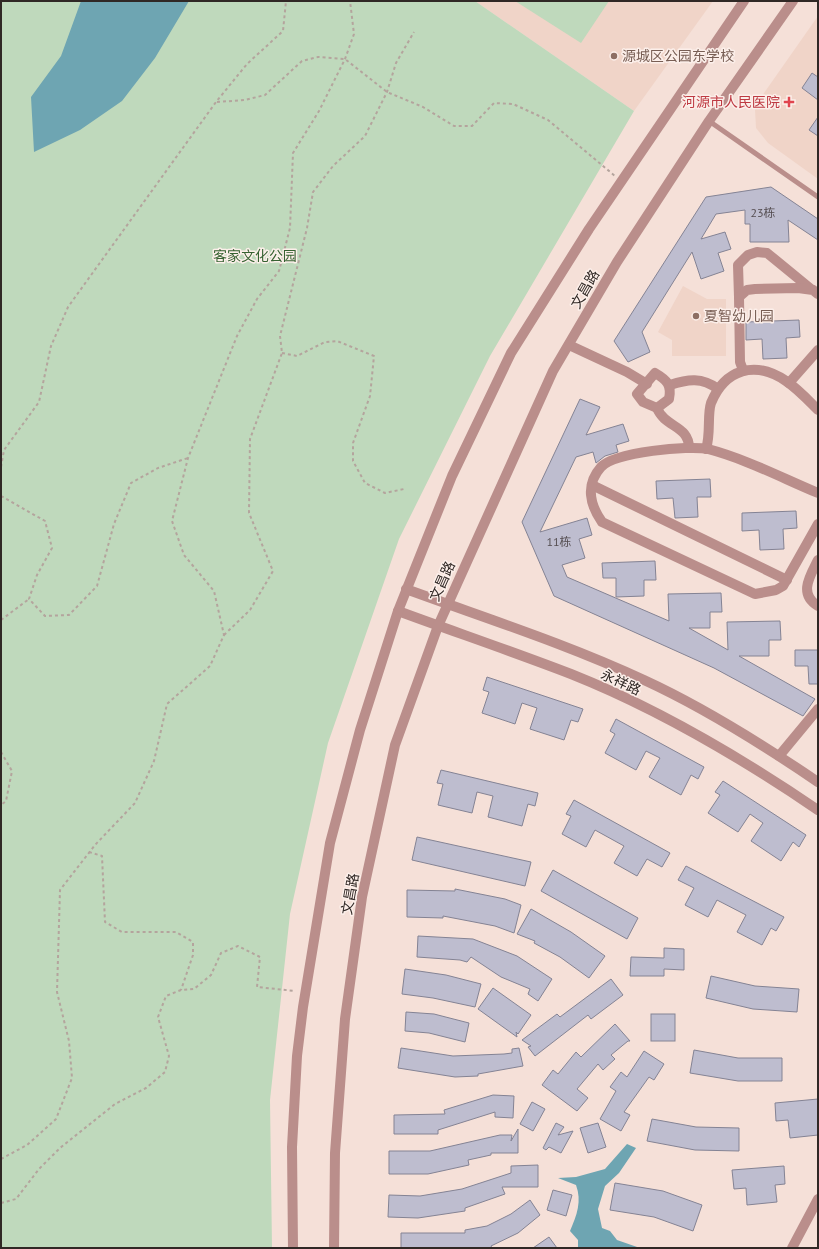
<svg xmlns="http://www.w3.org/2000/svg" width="819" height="1249" viewBox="0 0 819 1249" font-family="'PT Sans','Noto Sans SC',sans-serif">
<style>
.built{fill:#f0d4c8}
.green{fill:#bfd9bc}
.water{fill:#6ea5b2}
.building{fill:#bebdcf;stroke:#848394}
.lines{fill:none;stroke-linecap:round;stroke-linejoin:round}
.path{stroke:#b4a49d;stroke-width:2;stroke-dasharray:3 3;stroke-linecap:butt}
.service{stroke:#ba8e8b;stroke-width:5}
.minor{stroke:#ba8e8b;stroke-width:10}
.tertiary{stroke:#ba8e8b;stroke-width:10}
.education-dot{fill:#8d6e63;stroke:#fcefea;stroke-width:1.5}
.health-dot{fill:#e0444e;stroke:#fcefea;stroke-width:1.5}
.labels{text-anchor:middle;stroke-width:3;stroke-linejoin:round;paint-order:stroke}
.number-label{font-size:12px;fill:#544d50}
.education-label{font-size:14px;fill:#785e54;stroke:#fcefea;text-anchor:start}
.health-label{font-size:14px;fill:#be3a42;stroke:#fcefea;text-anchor:end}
.park-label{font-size:14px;fill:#366231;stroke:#fcefea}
.street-label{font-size:14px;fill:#302825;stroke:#fcefea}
</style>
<rect width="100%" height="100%" fill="#f5e0d8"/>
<!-- built -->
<g class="built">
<path d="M 475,1 L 713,1 L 634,111 Z"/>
<path d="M 818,16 L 818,179 L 768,143 L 756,128 L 755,110 L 764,93 Z"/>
<path d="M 683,286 L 707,299 L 726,299 L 726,356 L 672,356 L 672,340 L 658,332 Z"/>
</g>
<!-- green -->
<g class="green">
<path d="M 1,1 L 475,1 L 634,111 L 490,356 L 399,539 L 328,743 L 290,914 L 270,1100 L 272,1248 L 1,1248 Z"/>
<path d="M 515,1 L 609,1 L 581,43 Z"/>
</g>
<!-- water -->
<g class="water">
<path d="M 81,1 L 189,1 L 155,58 L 122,101 L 80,130 L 34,152 L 31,97 L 61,56 Z"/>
<path d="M 627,1144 L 636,1148 L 619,1173 L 605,1186 L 598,1209 L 602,1228 L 610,1231 L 617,1240 L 640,1248 L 578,1248 L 578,1240 L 570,1231 C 577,1215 582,1201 576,1185 L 558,1178 L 576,1177 L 605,1169 Z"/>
</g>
<!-- building -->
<g class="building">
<path d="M 812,73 L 818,77 L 818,100 L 802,88 Z"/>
<path d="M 818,117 L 818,136 L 809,130 Z"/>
<path d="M 771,187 L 818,219 L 818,240 L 788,220 L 789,242 L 750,242 L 750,224 L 745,224 L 745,210 L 716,214 L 701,239 L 725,232 L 731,249 L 718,253 L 724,271 L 701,279 L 692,252 L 642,332 L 650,352 L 628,362 L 614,341 L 706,197 Z"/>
<path d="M 799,320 L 800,337 L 786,338 L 787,358 L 763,359 L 762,339 L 746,340 L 746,322 Z"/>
<path d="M 580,399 L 600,407 L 586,435 L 623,424 L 629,441 L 616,445 L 618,452 L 605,456 L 596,463 L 593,452 L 576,457 L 540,532 L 587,518 L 592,535 L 579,539 L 585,558 L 562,565 L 567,577 L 669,621 L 668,594 L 721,593 L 722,612 L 710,612 L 710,628 L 689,628 L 728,650 L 727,622 L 780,621 L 781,640 L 769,640 L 769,656 L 739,656 L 815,699 L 803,716 L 714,668 L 554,596 L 522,522 Z"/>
<path d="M 710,479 L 711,497 L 697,497 L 698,517 L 675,518 L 673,498 L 657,499 L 656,481 Z"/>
<path d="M 796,511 L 797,528 L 783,529 L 784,549 L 760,550 L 759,530 L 742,531 L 742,513 Z"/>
<path d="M 655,561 L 656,580 L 644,580 L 644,596 L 616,597 L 616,578 L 603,578 L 602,563 Z"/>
<path d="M 795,650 L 818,650 L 818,684 L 809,684 L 808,666 L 795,666 Z"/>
<path d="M 487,677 L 583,709 L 578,722 L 571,720 L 564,740 L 530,729 L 537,708 L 522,703 L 515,724 L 482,713 L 489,692 L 483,690 Z"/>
<path d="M 616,719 L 704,767 L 698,779 L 691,775 L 681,795 L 649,777 L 660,758 L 646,751 L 636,770 L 605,753 L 615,734 L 610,731 Z"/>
<path d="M 441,770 L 538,793 L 535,806 L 528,804 L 522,826 L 488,817 L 493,796 L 477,792 L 472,813 L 438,805 L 443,784 L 437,783 Z"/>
<path d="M 723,781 L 806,835 L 799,847 L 793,842 L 781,861 L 751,841 L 763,823 L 750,814 L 738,832 L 708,813 L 720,795 L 715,792 Z"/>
<path d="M 574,800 L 670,853 L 662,867 L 647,859 L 637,876 L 614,863 L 624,846 L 595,830 L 586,847 L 562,834 L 571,816 L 566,814 Z"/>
<path d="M 417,837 L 531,862 L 525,886 L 412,860 Z"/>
<path d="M 686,866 L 784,917 L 776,931 L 771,928 L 762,945 L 737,932 L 746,915 L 717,900 L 708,917 L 685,905 L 694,888 L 678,880 Z"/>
<path d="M 553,870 L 638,918 L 627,939 L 541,891 Z"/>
<path d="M 455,889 L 505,899 L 521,905 L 514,933 L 495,926 L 443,916 L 443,918 L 407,917 L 407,890 L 455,891 Z"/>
<path d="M 531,909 L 571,932 L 605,956 L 589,978 L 560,957 L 534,943 L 535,941 L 517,934 Z"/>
<path d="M 418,936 L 473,939 L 517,956 L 552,979 L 538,1001 L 528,994 L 530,989 L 501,977 L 471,957 L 467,962 L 460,960 L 417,957 Z"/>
<path d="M 664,948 L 684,949 L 684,970 L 664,969 L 664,976 L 630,976 L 631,957 L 664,958 Z"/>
<path d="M 405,969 L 446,975 L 481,984 L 475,1007 L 433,998 L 402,994 Z"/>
<path d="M 711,976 L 755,986 L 799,989 L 797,1012 L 753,1009 L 706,998 Z"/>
<path d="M 611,979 L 623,995 L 591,1019 L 588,1015 L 535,1056 L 528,1047 L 531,1046 L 522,1040 L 557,1014 L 560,1017 Z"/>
<path d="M 493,988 L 531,1015 L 518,1034 L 516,1032 L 517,1037 L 478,1009 Z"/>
<path d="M 406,1012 L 434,1014 L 469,1023 L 465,1042 L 429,1033 L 405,1031 Z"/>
<rect x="651" y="1014" width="24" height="27"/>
<path d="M 615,1024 L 630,1041 L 628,1041 L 611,1055 L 615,1059 L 603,1070 L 598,1064 L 577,1089 L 588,1098 L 577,1111 L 542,1085 L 553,1070 L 558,1074 L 576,1052 L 581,1057 Z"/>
<path d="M 401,1048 L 453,1056 L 504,1054 L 512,1053 L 512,1049 L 519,1048 L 523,1066 L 478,1074 L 478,1076 L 455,1077 L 398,1068 Z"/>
<path d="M 694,1050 L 738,1058 L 782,1058 L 782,1081 L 738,1081 L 690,1073 Z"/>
<path d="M 644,1051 L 664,1064 L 654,1080 L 649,1077 L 624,1112 L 630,1115 L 621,1131 L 600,1119 L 616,1091 L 610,1087 L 621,1072 L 627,1077 Z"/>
<path d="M 493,1095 L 514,1096 L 513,1118 L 495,1117 L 495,1112 L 438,1130 L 438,1134 L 394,1134 L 394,1115 L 445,1114 L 444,1110 Z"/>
<path d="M 818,1099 L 818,1135 L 790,1138 L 788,1120 L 776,1121 L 775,1103 Z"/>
<path d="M 532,1102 L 545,1109 L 533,1131 L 520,1124 Z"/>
<path d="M 652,1119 L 696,1127 L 739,1128 L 739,1151 L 695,1150 L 647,1141 Z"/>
<path d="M 556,1123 L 564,1127 L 558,1135 L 573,1131 L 561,1153 L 549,1147 L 546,1150 L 543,1148 Z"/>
<path d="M 598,1123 L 606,1147 L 588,1153 L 580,1128 Z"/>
<path d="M 518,1129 L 518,1153 L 491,1153 L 491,1155 L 468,1160 L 469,1165 L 428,1174 L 389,1174 L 389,1151 L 430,1151 L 500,1135 L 512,1135 L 511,1141 Z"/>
<path d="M 538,1165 L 538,1187 L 502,1187 L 505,1194 L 465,1208 L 465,1211 L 418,1218 L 388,1217 L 389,1195 L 420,1196 L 462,1189 L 511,1173 L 511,1166 Z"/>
<path d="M 784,1166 L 785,1184 L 775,1185 L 777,1202 L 747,1205 L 746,1188 L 734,1189 L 732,1170 Z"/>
<path d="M 615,1183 L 663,1191 L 702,1205 L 693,1231 L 654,1217 L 610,1210 Z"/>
<path d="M 553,1190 L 572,1195 L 566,1216 L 547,1210 Z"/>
<path d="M 530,1200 L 540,1215 L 518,1233 L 491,1246 L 492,1248 L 401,1248 L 401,1233 L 465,1233 L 465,1230 L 487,1226 L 511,1214 Z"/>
<path d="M 549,1237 L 557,1248 L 533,1248 Z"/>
</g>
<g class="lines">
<!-- path -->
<g class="path">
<path d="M 217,102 L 245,100 L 265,95 L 302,61 L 318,57 L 345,59 L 387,92 L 423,107 L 454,126 L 472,126 L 494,103 L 513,104 L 548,120 L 615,176"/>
<path d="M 282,353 L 297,356 L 325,342 L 337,341 L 374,356 L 370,396 L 353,443 L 353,461 L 365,483 L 385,493 L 404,489"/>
<path d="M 1,467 L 4,450 L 39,402 L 51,346 L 68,307 L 216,102 L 247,64 L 283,31 L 286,1"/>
<path d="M 1,496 L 45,521 L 52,548 L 37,575 L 29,599 L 45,616 L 69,615 L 97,586 L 114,524 L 131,483 L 158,468 L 188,458"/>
<path d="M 1,620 L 29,599"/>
<path d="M 224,635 L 250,610 L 273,571 L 249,513 L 250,439 L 282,353 L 280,336 L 307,228 L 313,192 L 333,166 L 365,136 L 387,92 L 396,63 L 414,32"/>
<path d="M 1,752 L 12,771 L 6,801 L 1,805"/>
<path d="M 89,852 L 102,856 L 105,922 L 122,932 L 176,932 L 193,942 L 193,955 L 181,990"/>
<path d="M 1,1159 L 27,1145 L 56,1119 L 72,1078 L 69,1041 L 57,992 L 60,890 L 95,845 L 135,803 L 154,761 L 167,704 L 210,666 L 224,635 L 214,591 L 184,555 L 172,521 L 188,458 L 237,336 L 257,299 L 279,271 L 290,228 L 293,153 L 319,111 L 345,59 L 354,34 L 350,1"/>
<path d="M 1,1203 L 16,1199 L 39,1169 L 60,1148 L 115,1104 L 146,1088 L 165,1072 L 169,1056 L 158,1017 L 166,996 L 181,990 L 194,989 L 211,975 L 221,953 L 238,946 L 260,957 L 257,987 L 295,991"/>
</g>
<!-- service -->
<path class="service" d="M 709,121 L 818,197"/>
<!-- minor -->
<g class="minor">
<path d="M 739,297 L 738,265 L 748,255 L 757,252 L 767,253 L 811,289"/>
<path d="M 569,345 L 627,372 L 647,384"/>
<path d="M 743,370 L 740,362 L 739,297 L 747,290 L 755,289 L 798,288 L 813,290 L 818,294"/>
<path d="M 655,373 C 667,380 672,385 669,399 L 657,408 L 643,402 L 637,394 Z"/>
<path d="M 789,383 L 818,350"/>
<path d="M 670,385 C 688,379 702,377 718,389"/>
<path d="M 657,408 C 665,428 689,425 689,448"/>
<path d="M 706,449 C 711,434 707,415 711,403 C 725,369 755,360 786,381 C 798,389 808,400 818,410"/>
<path d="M 592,485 L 787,580"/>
<path d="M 818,493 C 782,478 746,459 708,449 C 689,445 615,452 601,467 C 585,485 590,505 602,522 L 755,594 L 776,590 L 783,586 L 818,524"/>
<path d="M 818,560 C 810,576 798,594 818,606"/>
<path d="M 779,756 L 818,709"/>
</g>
<!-- tertiary -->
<g class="tertiary">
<path d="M 406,589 C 485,618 567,644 644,680 C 705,708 762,744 818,782"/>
<path d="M 398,611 C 455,632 514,652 571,674 C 659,709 740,757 818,810"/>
<path d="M 293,1248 L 292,1147 L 297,1056 L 303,1007 L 330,843 L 360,730 L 398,611 L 452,476 L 511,353 L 589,229 L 744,1"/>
<path d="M 334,1248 L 335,1153 L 345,1019 L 362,897 L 395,745 L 438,626 L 553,371 L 617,262 L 709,121 L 793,1"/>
<path d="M 792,1248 L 818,1199"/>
</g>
</g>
<!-- markers -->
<g class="education-dot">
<circle cx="614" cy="56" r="4"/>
<circle cx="696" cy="316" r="4"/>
</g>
<path class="health-dot" d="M787 96h4v4h4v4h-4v4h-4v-4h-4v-4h4z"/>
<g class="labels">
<!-- number labels -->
<g class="number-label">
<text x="763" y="217">23栋</text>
<text x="559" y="546">11栋</text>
</g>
<!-- education labels -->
<g class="education-label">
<text x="622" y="61">源城区公园东学校</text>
<text x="704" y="321">夏智幼儿园</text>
</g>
<!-- health labels -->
<g class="health-label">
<text x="780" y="107">河源市人民医院</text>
</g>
<!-- park labels -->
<g class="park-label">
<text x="255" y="261">客家文化公园</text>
</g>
<!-- street labels -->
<g class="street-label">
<text transform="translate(585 289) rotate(-60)" y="5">文昌路</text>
<text transform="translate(442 581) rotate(-66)" y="5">文昌路</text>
<text transform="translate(621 682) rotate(25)" y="5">永祥路</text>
<text transform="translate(350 894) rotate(-80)" y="5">文昌路</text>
</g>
</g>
<!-- border -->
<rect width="819" height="1249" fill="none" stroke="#302825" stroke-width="4"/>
</svg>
